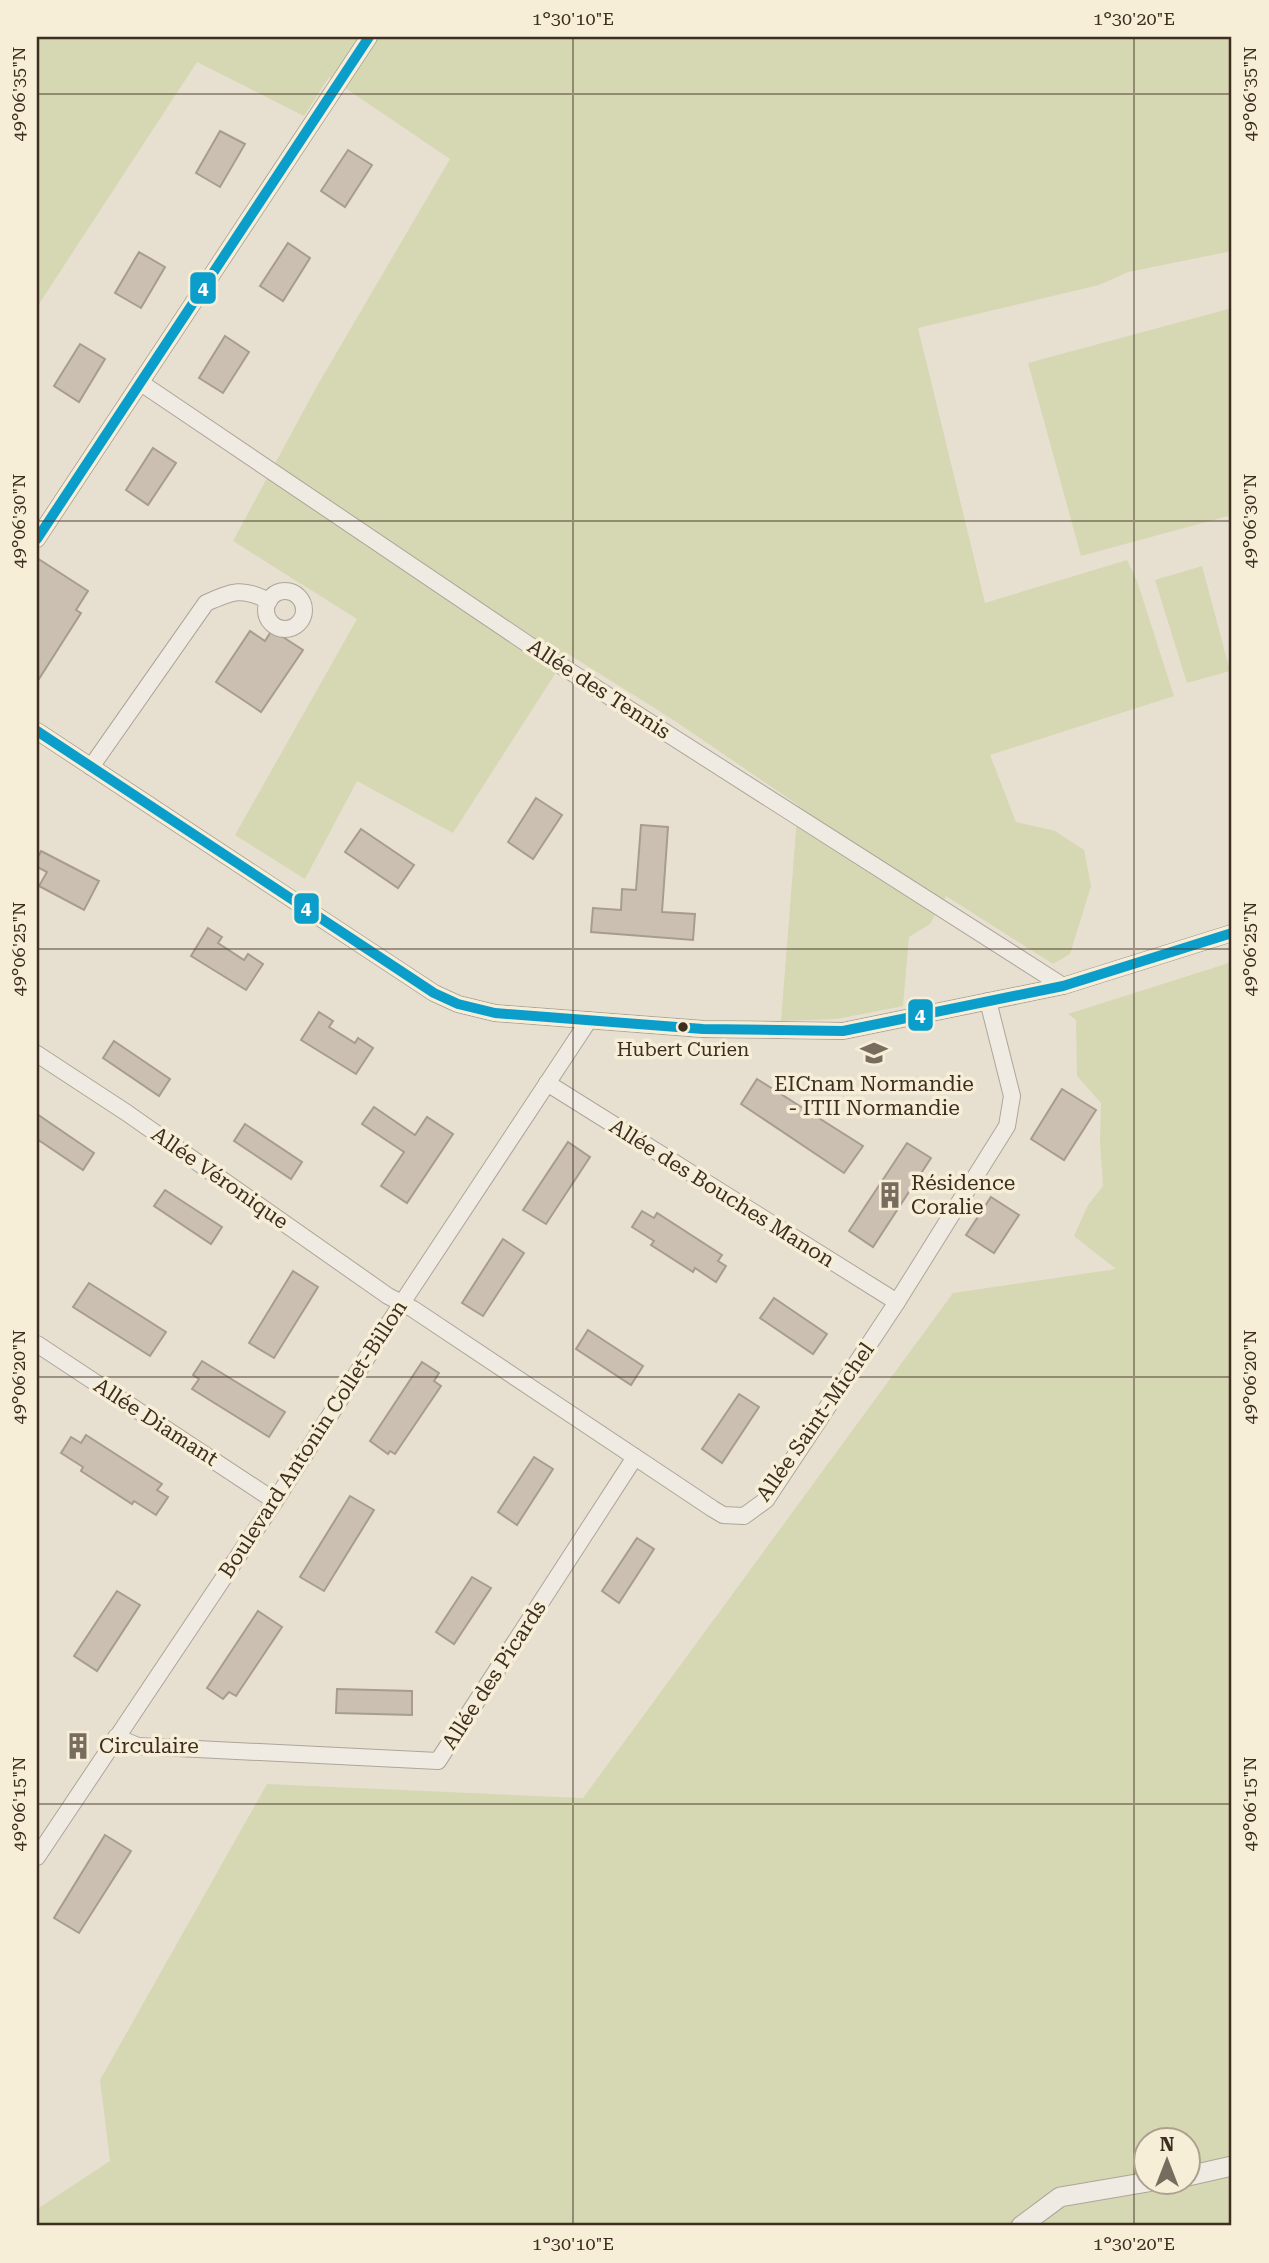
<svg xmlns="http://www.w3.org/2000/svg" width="1269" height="2263" viewBox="0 0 1269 2263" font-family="'Roboto Serif',serif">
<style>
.green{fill:#d6d7b3;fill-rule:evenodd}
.building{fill:#cbbfb2;stroke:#a89c90;stroke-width:2}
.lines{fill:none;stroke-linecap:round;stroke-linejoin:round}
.minor-casing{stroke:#ada599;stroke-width:18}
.tertiary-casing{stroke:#ada599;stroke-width:21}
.minor{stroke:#efebe3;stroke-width:16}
.tertiary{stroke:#efebe3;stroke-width:19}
.bus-1-casing{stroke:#f7eed8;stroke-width:16}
.bus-1{stroke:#0b9eca;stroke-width:10}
.ticks{fill:none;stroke:#3d2e20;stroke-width:2;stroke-opacity:0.45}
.bus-dot{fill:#3d2e20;stroke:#f7eed8;stroke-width:2.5}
.labels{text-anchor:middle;stroke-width:7;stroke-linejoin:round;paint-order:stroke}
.bus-label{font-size:19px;fill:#3d2e20;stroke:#f7eed8}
.street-label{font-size:21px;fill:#3d2e20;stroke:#f7eed8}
.poi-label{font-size:21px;fill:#3d2e20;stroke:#f7eed8;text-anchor:start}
.line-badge{stroke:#f7eed8;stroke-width:2.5}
.badge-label{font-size:19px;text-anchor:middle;font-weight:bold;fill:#fff}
.neatline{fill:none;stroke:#3d2e20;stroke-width:2.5}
.ticks-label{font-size:18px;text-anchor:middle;fill:#3d2e20}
</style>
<rect width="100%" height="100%" fill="#e7e0d1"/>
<!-- green -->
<g class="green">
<path d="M 37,37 L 1232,37 L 1232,251 L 1128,272 L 1099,285 L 918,328 L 985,603 L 1127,560 L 1137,581 L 1174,696 L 990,755 L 1016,822 L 1055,831 L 1084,850 L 1091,886 L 1070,954 L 1053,964 L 946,896 L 930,924 L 909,937 L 903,1006 L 837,1019 L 781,1021 L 798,805 L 672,719 L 565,652 L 555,674 L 453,833 L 357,781 L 305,879 L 235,835 L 357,619 L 233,541 L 317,386 L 450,159 L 329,77 L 304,116 L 197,62 L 37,307 Z"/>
<path d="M 1232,308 L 1232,515 L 1081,556 L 1028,363 Z"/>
<path d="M 1202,566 L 1230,671 L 1187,683 L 1155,580 Z"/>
<path d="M 1232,962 L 1232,2226 L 37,2226 L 37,2209 L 110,2161 L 100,2080 L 267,1784 L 583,1798 L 953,1293 L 1116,1269 L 1074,1236 L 1088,1205 L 1103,1186 L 1100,1142 L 1101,1103 L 1077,1076 L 1076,1020 L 1068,1014 ZM 1146,2140 L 1188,2140 L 1188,2182 L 1146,2182 Z"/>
</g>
<!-- building -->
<g class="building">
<path d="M 220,131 L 245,144 L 220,187 L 196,173 Z"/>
<path d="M 348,150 L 372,165 L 345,207 L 321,191 Z"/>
<path d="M 288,243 L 310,258 L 283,301 L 260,286 Z"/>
<path d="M 139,252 L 165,267 L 141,308 L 115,293 Z"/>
<path d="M 225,336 L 249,352 L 223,393 L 199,378 Z"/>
<path d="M 80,344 L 105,359 L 79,402 L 54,386 Z"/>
<path d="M 153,448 L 176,463 L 148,505 L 126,490 Z"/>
<path d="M 37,558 L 88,591 L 76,610 L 81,613 L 37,682 Z"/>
<path d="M 272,630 L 303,650 L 261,712 L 216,682 L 250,631 L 265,641 Z"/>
<path d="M 536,798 L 562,815 L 533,859 L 508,842 Z"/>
<path d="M 641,825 L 668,827 L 662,912 L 695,914 L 693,940 L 591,932 L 593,908 L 621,910 L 622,889 L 636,890 Z"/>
<path d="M 361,829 L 414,865 L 398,888 L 345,852 Z"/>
<path d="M 41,851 L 99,881 L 84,910 L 39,886 L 47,872 L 37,867 L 37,859 Z"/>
<path d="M 208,928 L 222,937 L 218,943 L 244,960 L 248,954 L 263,964 L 246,990 L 191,956 Z"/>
<path d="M 319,1012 L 333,1021 L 329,1027 L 355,1043 L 358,1038 L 373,1048 L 356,1074 L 301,1040 Z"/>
<path d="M 114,1041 L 170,1079 L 159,1096 L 103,1058 Z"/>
<path d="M 757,1079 L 863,1146 L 844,1173 L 741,1104 Z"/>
<path d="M 1062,1089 L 1096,1110 L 1064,1160 L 1031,1139 Z"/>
<path d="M 374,1107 L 415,1135 L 427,1117 L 453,1134 L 407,1203 L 381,1186 L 404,1152 L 362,1124 Z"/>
<path d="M 37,1114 L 94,1153 L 83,1170 L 37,1139 Z"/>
<path d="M 245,1124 L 302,1162 L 291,1179 L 234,1141 Z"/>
<path d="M 568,1142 L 590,1157 L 546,1224 L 523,1210 Z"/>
<path d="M 907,1143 L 931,1158 L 873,1247 L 849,1231 Z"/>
<path d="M 165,1190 L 222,1227 L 211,1244 L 154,1206 Z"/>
<path d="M 991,1197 L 1019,1215 L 994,1253 L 966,1235 Z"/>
<path d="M 642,1211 L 654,1218 L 657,1213 L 722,1255 L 718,1261 L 726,1266 L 716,1282 L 695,1268 L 693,1272 L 651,1245 L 654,1241 L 632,1227 Z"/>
<path d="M 503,1239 L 524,1253 L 483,1316 L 462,1303 Z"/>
<path d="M 293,1271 L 318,1287 L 274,1358 L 249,1343 Z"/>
<path d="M 89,1283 L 166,1332 L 150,1356 L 73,1307 Z"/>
<path d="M 774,1298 L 827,1334 L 813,1354 L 760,1318 Z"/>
<path d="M 588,1330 L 643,1366 L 631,1385 L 576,1349 Z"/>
<path d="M 202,1361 L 285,1412 L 269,1437 L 192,1389 L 199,1379 L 193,1375 Z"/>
<path d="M 422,1362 L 439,1373 L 434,1381 L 441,1386 L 395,1454 L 390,1451 L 388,1454 L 370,1441 Z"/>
<path d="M 739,1394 L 759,1407 L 722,1463 L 702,1449 Z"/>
<path d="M 86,1435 L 162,1484 L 157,1490 L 168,1497 L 156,1515 L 134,1501 L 132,1504 L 81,1471 L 83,1467 L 61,1453 L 71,1437 L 81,1443 Z"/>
<path d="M 534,1457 L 553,1469 L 517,1525 L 498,1512 Z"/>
<path d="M 350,1496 L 374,1510 L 324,1591 L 300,1577 Z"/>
<path d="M 637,1538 L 654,1549 L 619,1603 L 602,1591 Z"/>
<path d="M 472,1577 L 491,1588 L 454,1644 L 436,1632 Z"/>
<path d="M 117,1591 L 140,1605 L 97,1671 L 74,1656 Z"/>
<path d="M 258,1611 L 282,1627 L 236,1696 L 229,1692 L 223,1699 L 207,1688 Z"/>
<path d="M 337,1689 L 412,1691 L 412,1715 L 336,1713 Z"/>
<path d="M 105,1835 L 131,1851 L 79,1933 L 54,1918 Z"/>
</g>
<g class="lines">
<defs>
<g id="minor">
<path d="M 141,383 L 538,651 L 1063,986"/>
<path d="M 37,539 L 369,37"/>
<circle cx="285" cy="610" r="19"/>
<path d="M 37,731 L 434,993 L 458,1004 L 495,1013 L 703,1029 L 843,1031 L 1063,986 L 1232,933"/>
<path d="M 91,767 L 206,603 C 233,591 242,587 269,601"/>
<path d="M 37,1054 L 127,1113 L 388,1296 L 413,1309 L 713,1509 L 723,1515 L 744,1516 L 766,1500 L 897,1302 L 1007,1126 L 1012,1096 L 988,1001"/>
<path d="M 547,1083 L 897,1302"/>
<path d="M 37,1344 L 275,1501"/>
<path d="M 116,1737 L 138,1746 L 438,1761 L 635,1457"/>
<path d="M 37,1857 L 275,1501 L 402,1303 L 589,1020"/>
</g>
<g id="tertiary">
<path d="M 1188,2176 L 1232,2166"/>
<path d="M 1021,2226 L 1060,2197 L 1148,2182"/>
</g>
</defs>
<!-- minor casing -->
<use href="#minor" class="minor-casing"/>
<!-- tertiary casing -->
<use href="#tertiary" class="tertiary-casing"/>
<!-- minor -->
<use href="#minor" class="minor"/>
<!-- tertiary -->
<use href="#tertiary" class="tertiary"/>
<defs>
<g id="bus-1">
<path d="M 37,539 L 369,37"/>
<path d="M 37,731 L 434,993 L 458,1004 L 495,1013 L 703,1029 L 843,1031 L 1063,986 L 1232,933"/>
</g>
</defs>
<!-- bus-1 casing -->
<use href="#bus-1" class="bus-1-casing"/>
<!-- bus-1 -->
<use href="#bus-1" class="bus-1"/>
</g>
<!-- ticks -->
<path class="ticks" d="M 573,37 L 573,2226M 1134,37 L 1134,2226M 37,94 L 1232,94M 37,521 L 1232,521M 37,949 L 1232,949M 37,1377 L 1232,1377M 37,1804 L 1232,1804"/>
<!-- icons -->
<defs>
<symbol id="university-bare" viewBox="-9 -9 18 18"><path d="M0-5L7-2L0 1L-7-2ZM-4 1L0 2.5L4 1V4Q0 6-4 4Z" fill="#786c5e" stroke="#f7eed8" stroke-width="2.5" paint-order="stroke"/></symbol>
<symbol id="building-bare" viewBox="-9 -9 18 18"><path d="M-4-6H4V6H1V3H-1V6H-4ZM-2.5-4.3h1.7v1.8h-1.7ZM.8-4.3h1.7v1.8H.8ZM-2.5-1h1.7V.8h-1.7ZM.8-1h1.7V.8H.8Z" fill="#786c5e" stroke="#f7eed8" stroke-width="2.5" paint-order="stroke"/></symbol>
</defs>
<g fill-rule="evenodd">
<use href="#university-bare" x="855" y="1034" width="38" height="38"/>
<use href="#building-bare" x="871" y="1176" width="38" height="38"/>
<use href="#building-bare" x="59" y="1727" width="38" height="38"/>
</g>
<!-- markers -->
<circle class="bus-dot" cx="683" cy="1027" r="6"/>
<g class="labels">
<!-- bus labels -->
<g class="bus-label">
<text x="683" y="1056">Hubert Curien</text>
</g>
<!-- street labels -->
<g class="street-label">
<text transform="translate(599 689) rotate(33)" y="7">Allée des Tennis</text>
<text transform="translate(220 1178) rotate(35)" y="7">Allée Véronique</text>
<text transform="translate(722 1193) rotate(32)" y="7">Allée des Bouches Manon</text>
<text transform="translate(156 1422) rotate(33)" y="7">Allée Diamant</text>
<text transform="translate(815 1422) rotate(-55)" y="7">Allée Saint-Michel</text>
<text transform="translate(313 1439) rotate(-57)" y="7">Boulevard Antonin Collet-Billon</text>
<text transform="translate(494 1675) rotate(-57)" y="7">Allée des Picards</text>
</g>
<!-- poi labels -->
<g class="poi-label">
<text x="874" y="1091" text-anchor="middle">EICnam Normandie<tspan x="874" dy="24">- ITII Normandie</tspan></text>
<text x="911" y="1190">Résidence<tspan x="911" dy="24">Coralie</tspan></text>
<text x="99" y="1753">Circulaire</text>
</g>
</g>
<g class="line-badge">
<rect x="189" y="271" width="28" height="34" rx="7" fill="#0b9eca"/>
<rect x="293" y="892" width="27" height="33" rx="7" fill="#0b9eca"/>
<rect x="907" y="998" width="27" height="34" rx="7" fill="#0b9eca"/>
</g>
<g class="badge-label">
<text x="203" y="295">4</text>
<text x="306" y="915">4</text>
<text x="920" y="1022">4</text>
</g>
<!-- border -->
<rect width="1269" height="2263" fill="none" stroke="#f7eed8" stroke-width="77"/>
<!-- north arrow -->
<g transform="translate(1167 2161)"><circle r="33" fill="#f7eed8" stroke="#ada18e" stroke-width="2"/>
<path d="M0-5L12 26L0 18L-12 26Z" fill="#786c5e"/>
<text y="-10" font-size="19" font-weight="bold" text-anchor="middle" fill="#3d2e20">N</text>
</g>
<rect x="38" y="38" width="1192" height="2186" class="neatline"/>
<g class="ticks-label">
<text x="573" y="25">1°30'10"E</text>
<text x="1134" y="25">1°30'20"E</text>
<text transform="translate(19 94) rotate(-90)" y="6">49°06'35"N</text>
<text transform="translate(1250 94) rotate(-90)" y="6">49°06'35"N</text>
<text transform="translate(19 521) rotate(-90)" y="6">49°06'30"N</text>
<text transform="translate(1250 521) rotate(-90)" y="6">49°06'30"N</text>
<text transform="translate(19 949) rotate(-90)" y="6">49°06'25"N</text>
<text transform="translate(1250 949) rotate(-90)" y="6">49°06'25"N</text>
<text transform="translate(19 1377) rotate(-90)" y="6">49°06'20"N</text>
<text transform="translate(1250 1377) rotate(-90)" y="6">49°06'20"N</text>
<text transform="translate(19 1804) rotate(-90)" y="6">49°06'15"N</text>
<text transform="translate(1250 1804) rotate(-90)" y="6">49°06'15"N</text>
<text x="573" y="2250">1°30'10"E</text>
<text x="1134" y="2250">1°30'20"E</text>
</g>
</svg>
